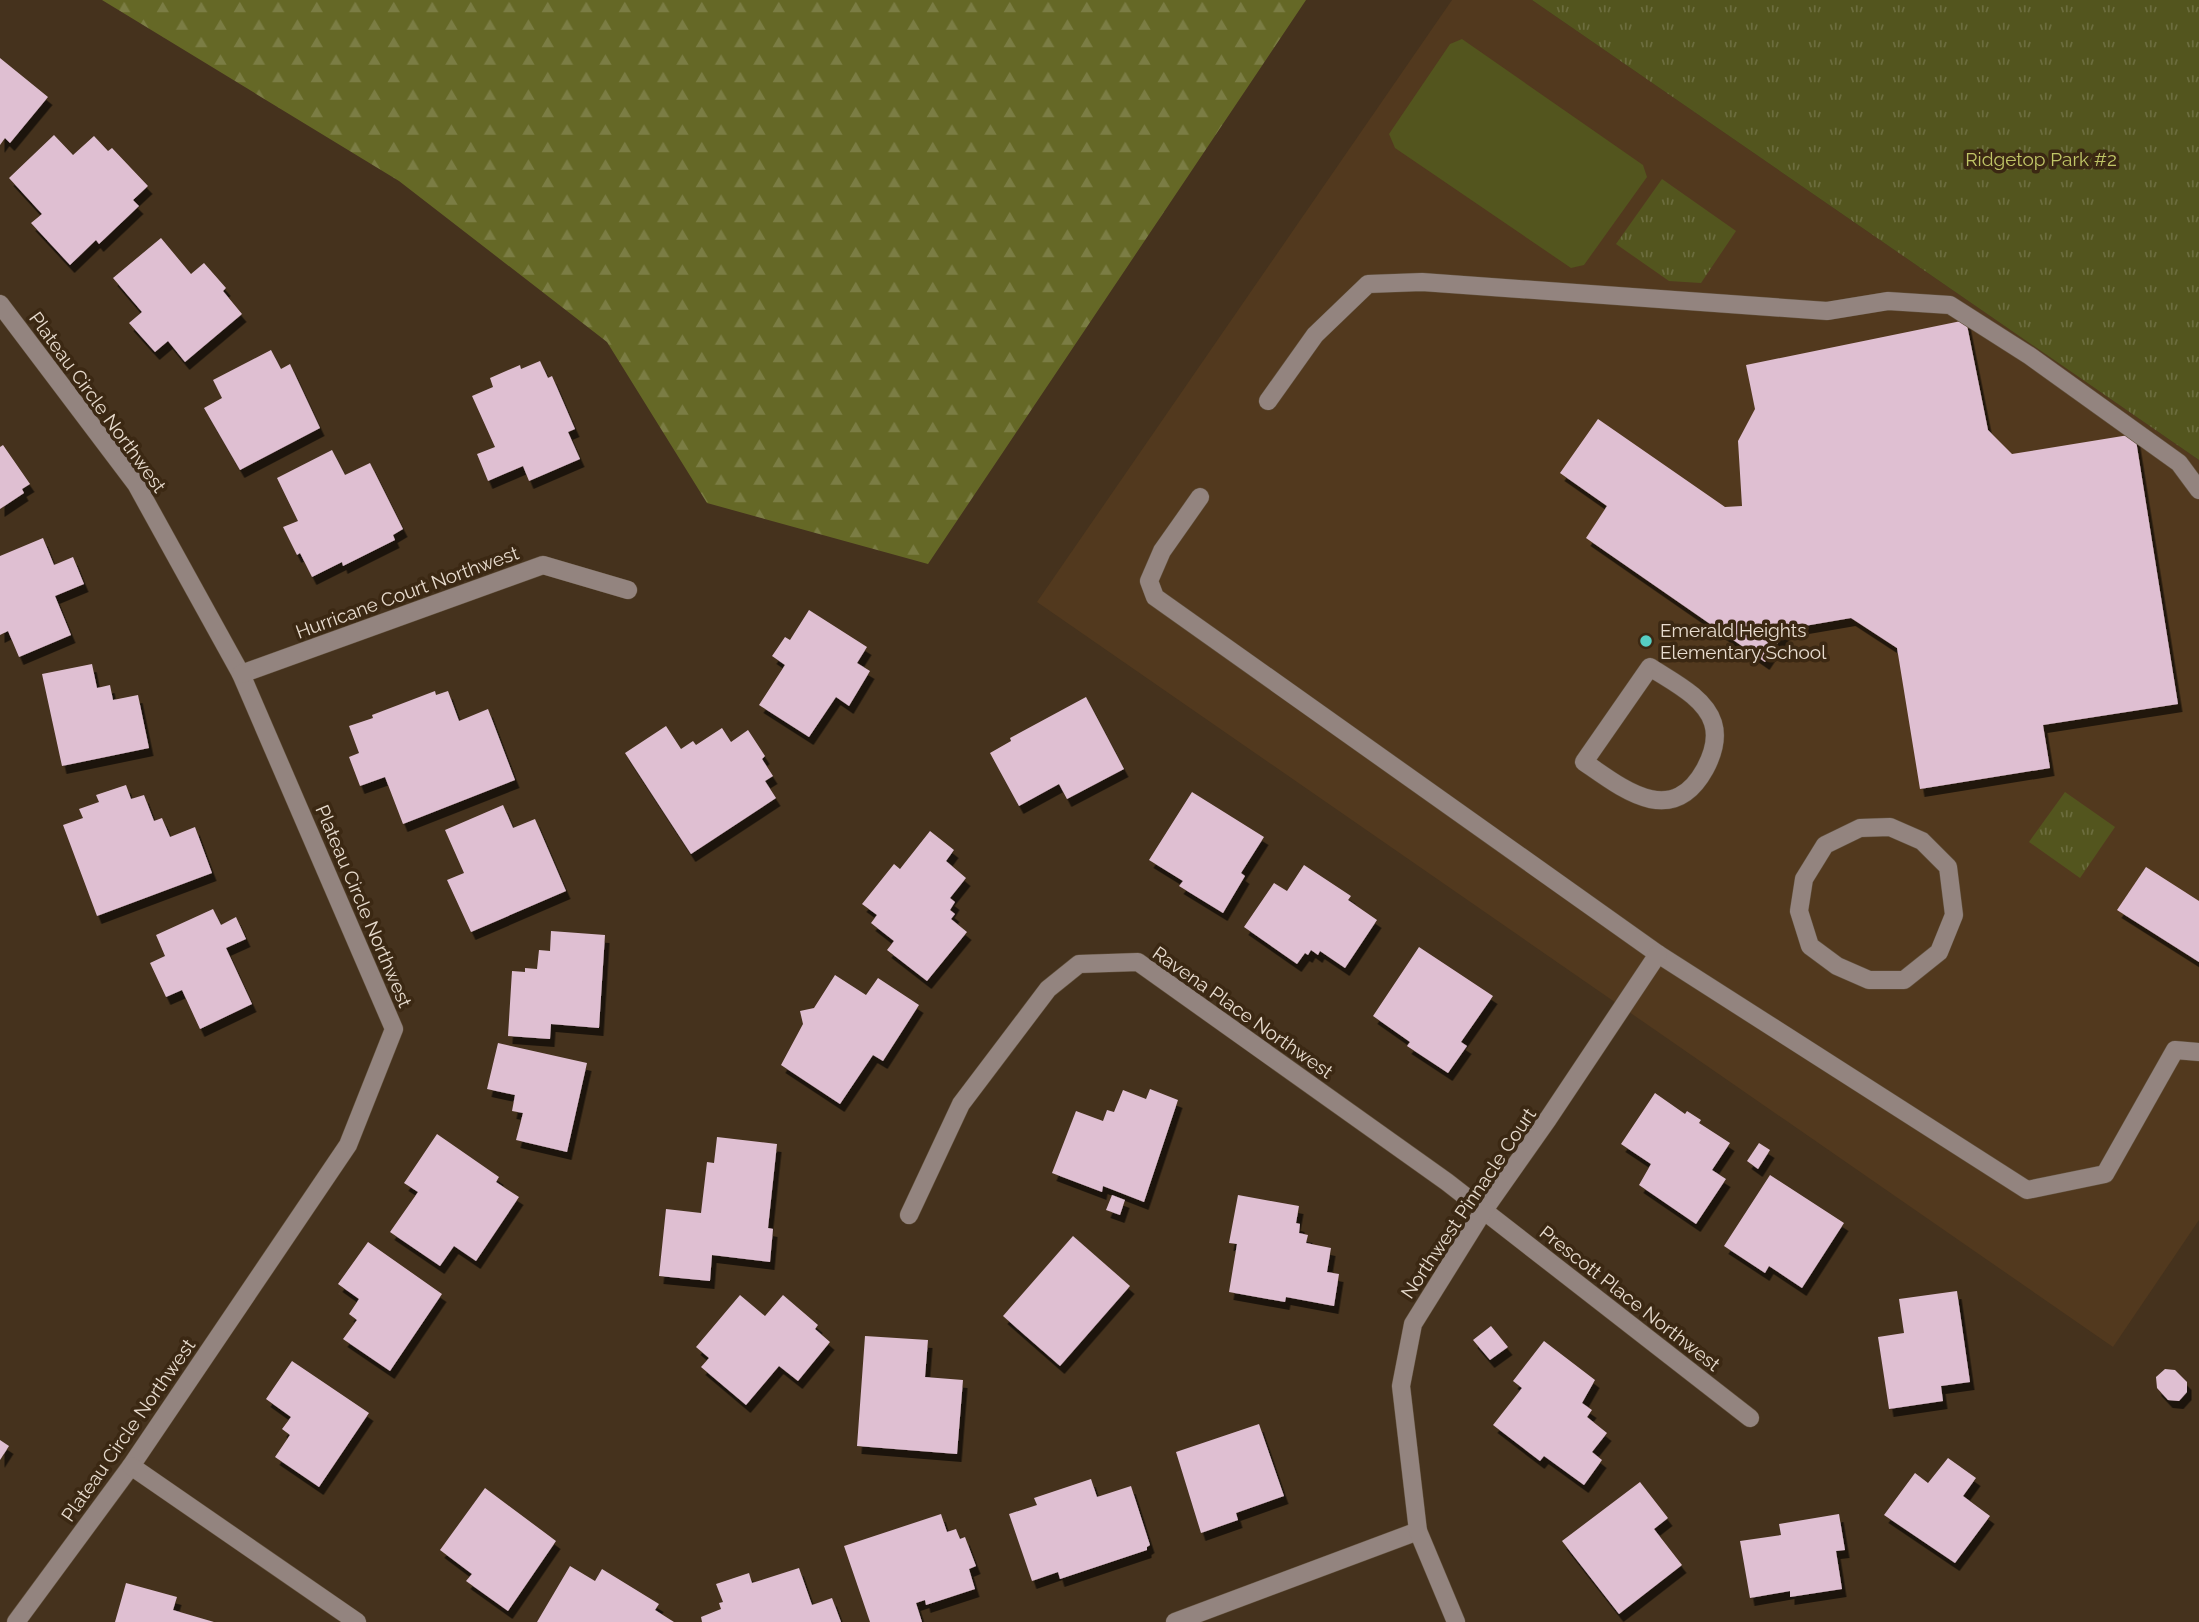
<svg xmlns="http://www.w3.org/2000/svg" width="2199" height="1622" viewBox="0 0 2199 1622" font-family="Raleway,sans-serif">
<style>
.built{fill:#52391e}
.grass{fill:url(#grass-tufts)}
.forest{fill:url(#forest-firs)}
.garden{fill:#53551e}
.building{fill:#dfbfd2;filter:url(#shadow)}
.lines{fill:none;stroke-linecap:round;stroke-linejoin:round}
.minor-casing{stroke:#62513d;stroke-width:19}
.minor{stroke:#93847f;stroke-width:18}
.poi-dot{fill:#56cec3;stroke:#3b2813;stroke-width:2.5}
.labels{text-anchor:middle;stroke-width:7;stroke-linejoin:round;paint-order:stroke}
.park-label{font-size:19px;fill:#c1c667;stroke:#3b2813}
.street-label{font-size:19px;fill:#e8dccf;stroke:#3b2813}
.poi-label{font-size:19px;fill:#e8dccf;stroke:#3b2813;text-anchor:start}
</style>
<defs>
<pattern id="grass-tufts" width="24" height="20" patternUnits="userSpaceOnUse" patternTransform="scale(1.75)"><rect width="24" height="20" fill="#53551e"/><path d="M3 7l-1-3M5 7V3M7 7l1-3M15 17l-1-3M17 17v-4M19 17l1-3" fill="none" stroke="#6c6d3e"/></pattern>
<pattern id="forest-firs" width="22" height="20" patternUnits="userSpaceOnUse" patternTransform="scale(1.75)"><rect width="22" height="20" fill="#656826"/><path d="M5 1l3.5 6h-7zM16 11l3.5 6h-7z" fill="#7b7d44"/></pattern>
<filter id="shadow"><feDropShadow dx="4.5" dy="8" stdDeviation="0" flood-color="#0009"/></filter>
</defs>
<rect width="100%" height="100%" fill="#45321d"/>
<!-- built -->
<path class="built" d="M 1452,0 L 1532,0 L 2199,460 L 2199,1220 L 2113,1347 L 1037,602 Z"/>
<!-- grass -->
<g class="grass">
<path d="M 1532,0 L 2199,0 L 2199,460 Z"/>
<path d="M 1662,179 L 1736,231 L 1701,283 L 1669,281 L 1616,244 Z"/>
<path d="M 2065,792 L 2115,827 L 2080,878 L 2029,842 Z"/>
</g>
<!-- forest -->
<path class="forest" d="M 102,0 L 1306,0 L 928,564 L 707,503 L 607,342 L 399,181 Z"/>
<!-- garden -->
<path class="garden" d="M 1462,39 L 1643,165 L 1647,177 L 1584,265 L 1571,268 L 1395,148 L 1389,134 L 1450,44 Z"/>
<!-- building -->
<g class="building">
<path d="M 0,58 L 48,97 L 10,143 L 5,138 L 0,145 Z"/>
<path d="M 54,135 L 73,155 L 94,136 L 108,151 L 112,148 L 148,186 L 133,200 L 139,206 L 99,244 L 96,240 L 70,265 L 31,223 L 42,214 L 9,178 Z"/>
<path d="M 161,238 L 191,274 L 204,263 L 226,288 L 223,291 L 242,314 L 185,362 L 168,341 L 155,352 L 129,323 L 142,312 L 113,278 Z"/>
<path d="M 1966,320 L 1988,430 L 2012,454 L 2135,434 L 2178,704 L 2043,725 L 2050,768 L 1920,789 L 1897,648 L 1851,618 L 1787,629 L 1765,662 L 1586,538 L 1607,506 L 1560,473 L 1598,419 L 1725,507 L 1742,506 L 1738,441 L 1755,409 L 1746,365 Z"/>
<path d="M 271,350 L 281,369 L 290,364 L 320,428 L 240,470 L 204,408 L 222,398 L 213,380 Z"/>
<path d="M 540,361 L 548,378 L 552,376 L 575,429 L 568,432 L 580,459 L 529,481 L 523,466 L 488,481 L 477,454 L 495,447 L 472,396 L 493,387 L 490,378 L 520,365 L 521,369 Z"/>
<path d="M 3,445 L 30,484 L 22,489 L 24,493 L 0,509 L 0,447 Z"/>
<path d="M 332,450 L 345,475 L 370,463 L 403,529 L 393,535 L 395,540 L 343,566 L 342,562 L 312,577 L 300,553 L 297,555 L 283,527 L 298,521 L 277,478 Z"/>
<path d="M 43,538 L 54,565 L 73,557 L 84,584 L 55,596 L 71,635 L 19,657 L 8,631 L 0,635 L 0,556 Z"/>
<path d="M 809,610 L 867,647 L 857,663 L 870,671 L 849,706 L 836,697 L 809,737 L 759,705 L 785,665 L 772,656 L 785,637 L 790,640 Z"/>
<path d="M 92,664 L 97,688 L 110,685 L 113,700 L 138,695 L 149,748 L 62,766 L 42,674 Z"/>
<path d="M 435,691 L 436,695 L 448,691 L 459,721 L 488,709 L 515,780 L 403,824 L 385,777 L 360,786 L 349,757 L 359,753 L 349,726 L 373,718 L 372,715 Z"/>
<path d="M 1086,697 L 1124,769 L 1067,799 L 1059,784 L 1019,806 L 990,753 L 1011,741 L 1010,738 Z"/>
<path d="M 666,726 L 681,749 L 693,741 L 696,745 L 722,728 L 731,742 L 748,730 L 765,756 L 762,759 L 773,776 L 765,781 L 776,798 L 691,854 L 625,753 Z"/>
<path d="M 126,785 L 131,799 L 144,795 L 154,821 L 162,818 L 170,837 L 195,827 L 212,873 L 97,916 L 63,825 L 83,818 L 79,809 L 99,802 L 96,795 Z"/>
<path d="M 1192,792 L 1264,837 L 1241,873 L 1245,876 L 1223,913 L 1179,886 L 1183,881 L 1149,860 Z"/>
<path d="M 503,805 L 513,828 L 535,819 L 566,891 L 471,932 L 447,880 L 464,873 L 445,830 Z"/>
<path d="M 930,831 L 954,850 L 946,861 L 966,878 L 950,898 L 955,902 L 950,910 L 955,914 L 951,919 L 967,932 L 927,981 L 887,950 L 894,941 L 871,923 L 877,915 L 862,904 L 894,864 L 900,869 Z"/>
<path d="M 1304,865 L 1351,896 L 1348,900 L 1377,920 L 1345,968 L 1320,951 L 1318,955 L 1311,950 L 1308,955 L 1305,953 L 1297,964 L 1244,927 L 1274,883 L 1287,891 Z"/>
<path d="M 2146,867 L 2199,901 L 2199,962 L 2117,910 Z"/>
<path d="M 213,909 L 221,925 L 236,917 L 246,939 L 226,948 L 252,1004 L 200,1029 L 182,990 L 166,997 L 150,963 L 165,956 L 156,935 Z"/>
<path d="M 551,931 L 605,935 L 599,1028 L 551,1024 L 550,1039 L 508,1036 L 512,971 L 525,972 L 525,968 L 537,969 L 539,950 L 550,951 Z"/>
<path d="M 1419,947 L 1493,996 L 1461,1042 L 1467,1046 L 1448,1073 L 1407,1046 L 1410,1042 L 1373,1016 Z"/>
<path d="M 835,975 L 866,995 L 878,978 L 919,1005 L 883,1061 L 873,1055 L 840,1104 L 781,1065 L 803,1024 L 800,1011 L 814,1008 Z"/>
<path d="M 498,1043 L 587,1063 L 567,1152 L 516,1140 L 523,1113 L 512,1111 L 515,1095 L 487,1089 Z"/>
<path d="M 1150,1089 L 1178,1100 L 1144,1202 L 1103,1186 L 1102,1192 L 1052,1173 L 1076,1111 L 1103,1121 L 1107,1110 L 1114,1112 L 1123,1090 L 1146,1099 Z"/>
<path d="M 1655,1093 L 1685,1114 L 1687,1111 L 1701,1120 L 1699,1123 L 1730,1143 L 1712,1170 L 1726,1179 L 1696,1224 L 1639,1185 L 1651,1164 L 1621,1144 Z"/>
<path d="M 437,1134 L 499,1177 L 496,1182 L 519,1197 L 476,1261 L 454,1246 L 440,1266 L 390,1232 L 418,1192 L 404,1183 Z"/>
<path d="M 717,1137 L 777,1144 L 768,1228 L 773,1229 L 770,1262 L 712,1255 L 710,1281 L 659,1276 L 666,1209 L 701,1213 L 707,1162 L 714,1163 Z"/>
<path d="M 1759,1143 L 1770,1150 L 1758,1169 L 1747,1161 Z"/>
<path d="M 1770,1175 L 1844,1223 L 1802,1288 L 1769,1266 L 1765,1273 L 1724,1246 Z"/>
<path d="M 1112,1195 L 1125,1200 L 1120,1215 L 1106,1210 Z"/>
<path d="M 1238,1195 L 1299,1206 L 1296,1223 L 1300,1224 L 1299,1233 L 1308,1235 L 1306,1243 L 1331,1248 L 1327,1272 L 1339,1274 L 1334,1306 L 1286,1297 L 1285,1302 L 1229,1292 L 1237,1244 L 1229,1243 Z"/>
<path d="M 1073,1236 L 1130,1286 L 1060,1366 L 1003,1316 Z"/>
<path d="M 368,1242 L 442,1294 L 390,1371 L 343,1339 L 357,1320 L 349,1314 L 359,1299 L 338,1284 Z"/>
<path d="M 1957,1291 L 1970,1382 L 1941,1386 L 1943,1401 L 1889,1409 L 1878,1337 L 1904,1333 L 1899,1299 Z"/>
<path d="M 740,1295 L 765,1316 L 783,1295 L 818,1325 L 815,1329 L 830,1342 L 798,1381 L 779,1366 L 746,1405 L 701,1367 L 709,1358 L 696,1347 Z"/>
<path d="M 1491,1326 L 1508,1347 L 1490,1360 L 1473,1340 Z"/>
<path d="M 865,1336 L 928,1340 L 925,1377 L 963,1380 L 957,1454 L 857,1446 Z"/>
<path d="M 1544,1341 L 1595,1380 L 1582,1403 L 1592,1410 L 1587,1417 L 1607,1433 L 1592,1452 L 1602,1460 L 1584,1485 L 1544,1456 L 1540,1461 L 1493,1425 L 1522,1388 L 1513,1381 Z"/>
<path d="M 292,1361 L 369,1413 L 319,1487 L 275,1457 L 290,1435 L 282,1429 L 291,1417 L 266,1399 Z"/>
<path d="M 2165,1369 L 2175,1370 L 2187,1382 L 2187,1392 L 2179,1401 L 2168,1400 L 2157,1388 L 2156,1377 Z"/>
<path d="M 1259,1424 L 1284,1496 L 1236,1513 L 1238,1520 L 1201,1533 L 1176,1452 Z"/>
<path d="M 0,1440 L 9,1446 L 0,1460 Z"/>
<path d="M 1948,1458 L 1976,1478 L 1963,1496 L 1990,1516 L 1955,1563 L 1884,1515 L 1915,1473 L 1928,1483 Z"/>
<path d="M 1091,1479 L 1097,1497 L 1131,1486 L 1150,1545 L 1147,1547 L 1147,1550 L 1060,1579 L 1058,1572 L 1032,1581 L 1009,1514 L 1037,1505 L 1034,1498 Z"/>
<path d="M 1640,1482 L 1668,1518 L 1654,1529 L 1682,1565 L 1619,1614 L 1562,1541 Z"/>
<path d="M 485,1488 L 556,1541 L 508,1611 L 466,1581 L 472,1574 L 440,1550 Z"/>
<path d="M 941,1514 L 947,1532 L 956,1529 L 960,1539 L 965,1537 L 976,1566 L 969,1569 L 975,1589 L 926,1605 L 925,1600 L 916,1603 L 922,1622 L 870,1622 L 844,1546 Z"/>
<path d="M 1839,1514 L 1845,1550 L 1836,1551 L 1842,1589 L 1790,1597 L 1790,1591 L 1750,1598 L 1740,1541 L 1781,1535 L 1779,1524 Z"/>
<path d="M 570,1566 L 595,1581 L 602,1569 L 659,1604 L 655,1610 L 674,1622 L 537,1622 Z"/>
<path d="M 799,1568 L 812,1605 L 832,1598 L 841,1622 L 702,1622 L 701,1617 L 721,1609 L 719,1603 L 723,1602 L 716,1584 L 749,1573 L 752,1583 Z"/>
<path d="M 126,1583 L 177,1597 L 173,1610 L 214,1622 L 115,1622 Z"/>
</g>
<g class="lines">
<defs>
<g id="minor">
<path d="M 0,304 L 136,484 L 241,674 L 394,1029 L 348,1145 L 131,1466 L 16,1622"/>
<path d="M 1268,401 L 1315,335 L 1368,284 L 1422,282 L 1827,311 L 1888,301 L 1950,305 L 2030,356 L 2179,463 L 2199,490"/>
<path d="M 1200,497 L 1162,551 L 1149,581 L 1155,597 L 1658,954 L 2027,1190 L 2105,1174 L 2175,1050 L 2199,1052"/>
<path d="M 1650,667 C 1671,681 1705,697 1713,723 C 1718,739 1712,756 1705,769 C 1672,829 1623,789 1584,762 Z"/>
<path d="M 241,674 L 543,565 L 628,590"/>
<path d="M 1890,827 L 1922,841 L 1948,867 L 1954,915 L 1939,952 L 1904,980 L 1869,980 L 1837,966 L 1810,946 L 1799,911 L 1804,879 L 1825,845 L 1860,828 Z"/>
<path d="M 909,1215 L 961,1104 L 1048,989 L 1079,964 L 1138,962 L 1447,1182 L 1750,1418"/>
<path d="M 131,1466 L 357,1622"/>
<path d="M 1175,1622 L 1418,1531"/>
<path d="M 1456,1622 L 1418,1531 L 1401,1386 L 1413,1324 L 1484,1210 L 1548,1119 L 1658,954"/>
</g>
</defs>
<!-- minor casing -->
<use href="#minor" class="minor-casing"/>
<!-- minor -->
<use href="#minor" class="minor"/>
</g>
<!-- markers -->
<circle class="poi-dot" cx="1646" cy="641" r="7"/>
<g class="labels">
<!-- park labels -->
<g class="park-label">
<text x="2041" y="166">Ridgetop Park #2</text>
</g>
<!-- street labels -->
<g class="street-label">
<text transform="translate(98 402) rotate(54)" y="7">Plateau Circle Northwest</text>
<text transform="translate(407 592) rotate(-20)" y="7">Hurricane Court Northwest</text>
<text transform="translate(364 906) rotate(67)" y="7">Plateau Circle Northwest</text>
<text transform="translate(1243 1012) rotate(35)" y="7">Ravena Place Northwest</text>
<text transform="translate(1468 1203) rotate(-56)" y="7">Northwest Pinnacle Court</text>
<text transform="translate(1630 1298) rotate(38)" y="7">Prescott Place Northwest</text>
<text transform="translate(128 1430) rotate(-55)" y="7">Plateau Circle Northwest</text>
</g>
<!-- poi labels -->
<g class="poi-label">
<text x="1660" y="637">Emerald Heights<tspan x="1660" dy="22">Elementary School</tspan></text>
</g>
</g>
</svg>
